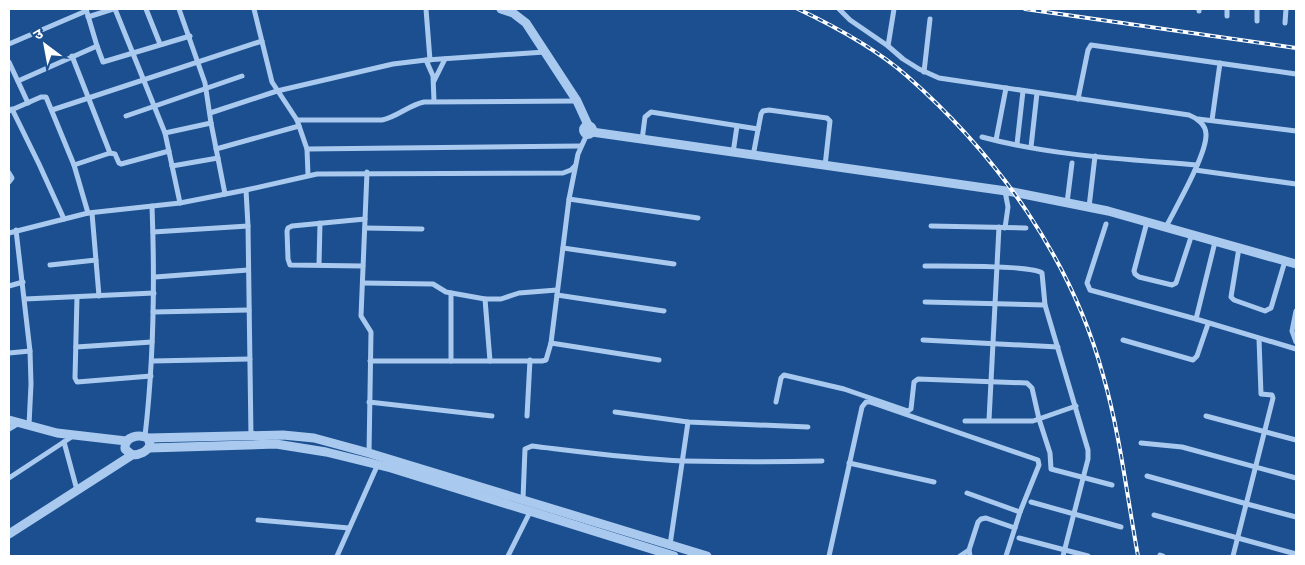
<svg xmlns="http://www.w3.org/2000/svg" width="1305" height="565" viewBox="0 0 1305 565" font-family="'Golos Text','Noto Sans Devanagari',sans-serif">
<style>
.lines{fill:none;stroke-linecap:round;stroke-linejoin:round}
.minor{stroke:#a9c9ee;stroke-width:5}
.tertiary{stroke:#a9c9ee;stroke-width:9}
.rail-casing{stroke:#fff;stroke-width:4}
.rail{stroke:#1b4f8f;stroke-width:2;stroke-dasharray:5.5;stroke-linecap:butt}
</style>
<rect width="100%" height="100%" fill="#1b4f8f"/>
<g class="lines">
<!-- minor -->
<g class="minor">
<path d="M 86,9 L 97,46 L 103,62 L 190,36"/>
<path d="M 115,9 L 165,133 L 180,203"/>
<path d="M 146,9 L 160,44"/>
<path d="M 179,9 L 205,83 L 211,123 L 225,194"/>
<path d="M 254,9 L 272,82 L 297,120 L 307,149"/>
<path d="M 426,9 L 430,60"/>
<path d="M 839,9 L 850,20 L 888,46 L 903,59 L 919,69 L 939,78 L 1189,115 C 1197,118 1206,125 1206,134 C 1207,154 1176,207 1166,227"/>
<path d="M 1199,9 L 1199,11"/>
<path d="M 1227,9 L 1227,16"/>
<path d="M 1257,9 L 1257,21"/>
<path d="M 88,17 L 113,9"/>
<path d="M 1285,23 L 1286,9"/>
<path d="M 9,44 L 86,11"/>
<path d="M 888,46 L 894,9"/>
<path d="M 72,56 L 110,153"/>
<path d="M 426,60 L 433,76 L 434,101"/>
<path d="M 9,62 L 28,103"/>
<path d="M 924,72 L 930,19"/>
<path d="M 18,81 L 97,46"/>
<path d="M 434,81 L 445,59"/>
<path d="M 1078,99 L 1088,50 L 1091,45 L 1296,74"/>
<path d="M 12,109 L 39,164 L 64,219"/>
<path d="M 52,110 L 262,41"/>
<path d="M 9,111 L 41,97 L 46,97 L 74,165 L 88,213"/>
<path d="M 210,113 L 277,91 L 393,64 L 426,60 L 545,52"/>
<path d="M 126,116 L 242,76"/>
<path d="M 1198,119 L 1296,131"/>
<path d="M 297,120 L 382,120 C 397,117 409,105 424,102 L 577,101"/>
<path d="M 1212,120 L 1220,63"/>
<path d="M 165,133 L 211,123"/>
<path d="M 982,137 C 1052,156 1125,159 1197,165"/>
<path d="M 642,140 L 645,117 L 651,112 L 758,129"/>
<path d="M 996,140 L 1006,88"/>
<path d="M 1017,144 L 1023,91"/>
<path d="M 1031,147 L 1037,93"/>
<path d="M 216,149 L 299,126"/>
<path d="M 733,153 L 737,126"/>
<path d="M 753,156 L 761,114 L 763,111 L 769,110 L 827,118 L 830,121 L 825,166"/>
<path d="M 74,165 L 110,153 L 115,154 L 119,163 L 121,164 L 169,151"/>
<path d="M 172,166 L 218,158"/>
<path d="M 1195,170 L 1296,184"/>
<path d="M 367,172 L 361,316 L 371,332 L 369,454"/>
<path d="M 9,173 L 12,178 L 9,182"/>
<path d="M 308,175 L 307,149 L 581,146"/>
<path d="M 246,190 L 248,226 L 251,436"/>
<path d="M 1005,191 L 1008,207 L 1005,228"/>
<path d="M 569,199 L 698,218"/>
<path d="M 1067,203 L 1072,163"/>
<path d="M 1089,207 L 1095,156"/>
<path d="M 92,213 L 99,296"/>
<path d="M 1147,222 L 1134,271 L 1135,274 L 1139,277 L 1172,285 L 1176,283 L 1192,234"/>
<path d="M 1106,224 L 1087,283 L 1090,290 L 1196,319 L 1296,349"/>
<path d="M 931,226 L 1026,228"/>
<path d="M 365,228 L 422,229"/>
<path d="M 16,230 L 30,351 L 31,384 L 29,425"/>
<path d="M 153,232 L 248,226"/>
<path d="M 9,233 L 88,213 L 180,203 L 246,190 L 317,174 L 563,173 L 571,170 L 575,166"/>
<path d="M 563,248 L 674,264"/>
<path d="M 1239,248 L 1231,297 L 1234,300 L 1265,311 L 1271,308 L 1285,261"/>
<path d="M 50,265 L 96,260"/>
<path d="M 319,265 L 320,223"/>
<path d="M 363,266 L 290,265 L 288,259 L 287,231 L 288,228 L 292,226 L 365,219"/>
<path d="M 925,266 C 943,266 1032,265 1042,273 L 1045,305 L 1088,450 L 1088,459 L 1063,556"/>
<path d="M 155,277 L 248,270"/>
<path d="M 363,283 L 433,284 L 446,292 L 485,299 L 501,299 L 519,293 L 557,290"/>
<path d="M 9,286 L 23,282"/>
<path d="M 557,295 L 664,311"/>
<path d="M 77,297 L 75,378 L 77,382 L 151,376"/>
<path d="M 25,299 L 154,293"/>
<path d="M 485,299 L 490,361"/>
<path d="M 925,302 L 1045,305"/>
<path d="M 1296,311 L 1292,331 L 1296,342"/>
<path d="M 153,312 L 249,310"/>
<path d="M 1196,319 L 1215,242"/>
<path d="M 923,340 L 1058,347"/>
<path d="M 1123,340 L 1193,360 L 1197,356 L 1208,324"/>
<path d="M 551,343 L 659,360"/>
<path d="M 76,347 L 152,342"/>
<path d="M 9,353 L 30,351"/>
<path d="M 152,361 L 250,359"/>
<path d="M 370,361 L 542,361 L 546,360 L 551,343 L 569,199 L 578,154 L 587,134"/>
<path d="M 451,361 L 451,293"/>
<path d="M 369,402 L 492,416"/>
<path d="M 776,402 L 781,378 L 784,375 L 844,389 L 908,411 L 911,409 L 914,382 L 918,379 L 1027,383 L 1032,388 L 1039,419 L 1050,453 L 1051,469 L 1112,485"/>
<path d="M 615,412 L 688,422 L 808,427"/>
<path d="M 527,416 L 530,360"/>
<path d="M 1206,416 L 1296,440"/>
<path d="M 989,420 L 999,227"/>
<path d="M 965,421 L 1033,421 L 1076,406"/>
<path d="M 9,429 L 19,423"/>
<path d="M 145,436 C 154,358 155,284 152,206"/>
<path d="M 64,442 L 77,490"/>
<path d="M 1141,443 L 1182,447 L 1296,478"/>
<path d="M 849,463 L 934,482"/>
<path d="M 1147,476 L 1247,504 L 1296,517"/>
<path d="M 9,478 L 73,436"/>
<path d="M 967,493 L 1020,512"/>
<path d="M 523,499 L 525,449 L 532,446 C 582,452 633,459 684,461 C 730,462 776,462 822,461"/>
<path d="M 1031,502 L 1121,527"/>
<path d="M 1154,515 L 1296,554"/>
<path d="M 258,520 L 349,528"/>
<path d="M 1019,538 L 1088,556"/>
<path d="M 670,545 L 688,422"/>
<path d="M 1160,555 L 1163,556"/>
<path d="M 337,556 L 378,464"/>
<path d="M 508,556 L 531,510"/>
<path d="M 829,556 L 862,407 L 866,402 L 870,402 L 1038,460 L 1039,465 L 1020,512 L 1006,556"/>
<path d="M 960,556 L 969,550"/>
<path d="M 970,556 L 969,550 L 978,522 L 981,519 L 986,518 L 1015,528"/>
<path d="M 1233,556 L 1273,398 L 1272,395 L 1261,394 L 1259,339"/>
</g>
<!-- tertiary -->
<g class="tertiary">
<path d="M 501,9 L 513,13 L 526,23 L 577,101 L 588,125"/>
<circle cx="588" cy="130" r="4.5"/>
<path d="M 592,132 L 1013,192 L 1108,211 L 1296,264"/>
<path d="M 9,420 L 57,433 L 126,441"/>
<path d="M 148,438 L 283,435 L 314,438 L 369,453 L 707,556"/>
<path d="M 149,448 L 276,444 L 326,452 L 391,468 L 674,556"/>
<path d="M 9,534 L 132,455 C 139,455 148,452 150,444 L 148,438 C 139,434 124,436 125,449 L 132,455"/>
</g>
<defs>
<g id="rail">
<path d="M 798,9 C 836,27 875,48 907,76 C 997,155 1071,258 1103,375 C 1120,434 1127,496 1138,556"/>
<path d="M 1025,9 L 1296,48"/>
</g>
</defs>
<!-- rail casing -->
<use href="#rail" class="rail-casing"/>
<!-- rail -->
<use href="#rail" class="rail"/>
</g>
<!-- border -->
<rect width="1305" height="565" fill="none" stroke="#ffffff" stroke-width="20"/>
<!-- north arrow -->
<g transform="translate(45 45) rotate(328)" stroke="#1b4f8f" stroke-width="4" paint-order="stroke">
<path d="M0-4L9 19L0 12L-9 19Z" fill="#ffffff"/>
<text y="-8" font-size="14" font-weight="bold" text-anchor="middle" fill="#ffffff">उ</text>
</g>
</svg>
